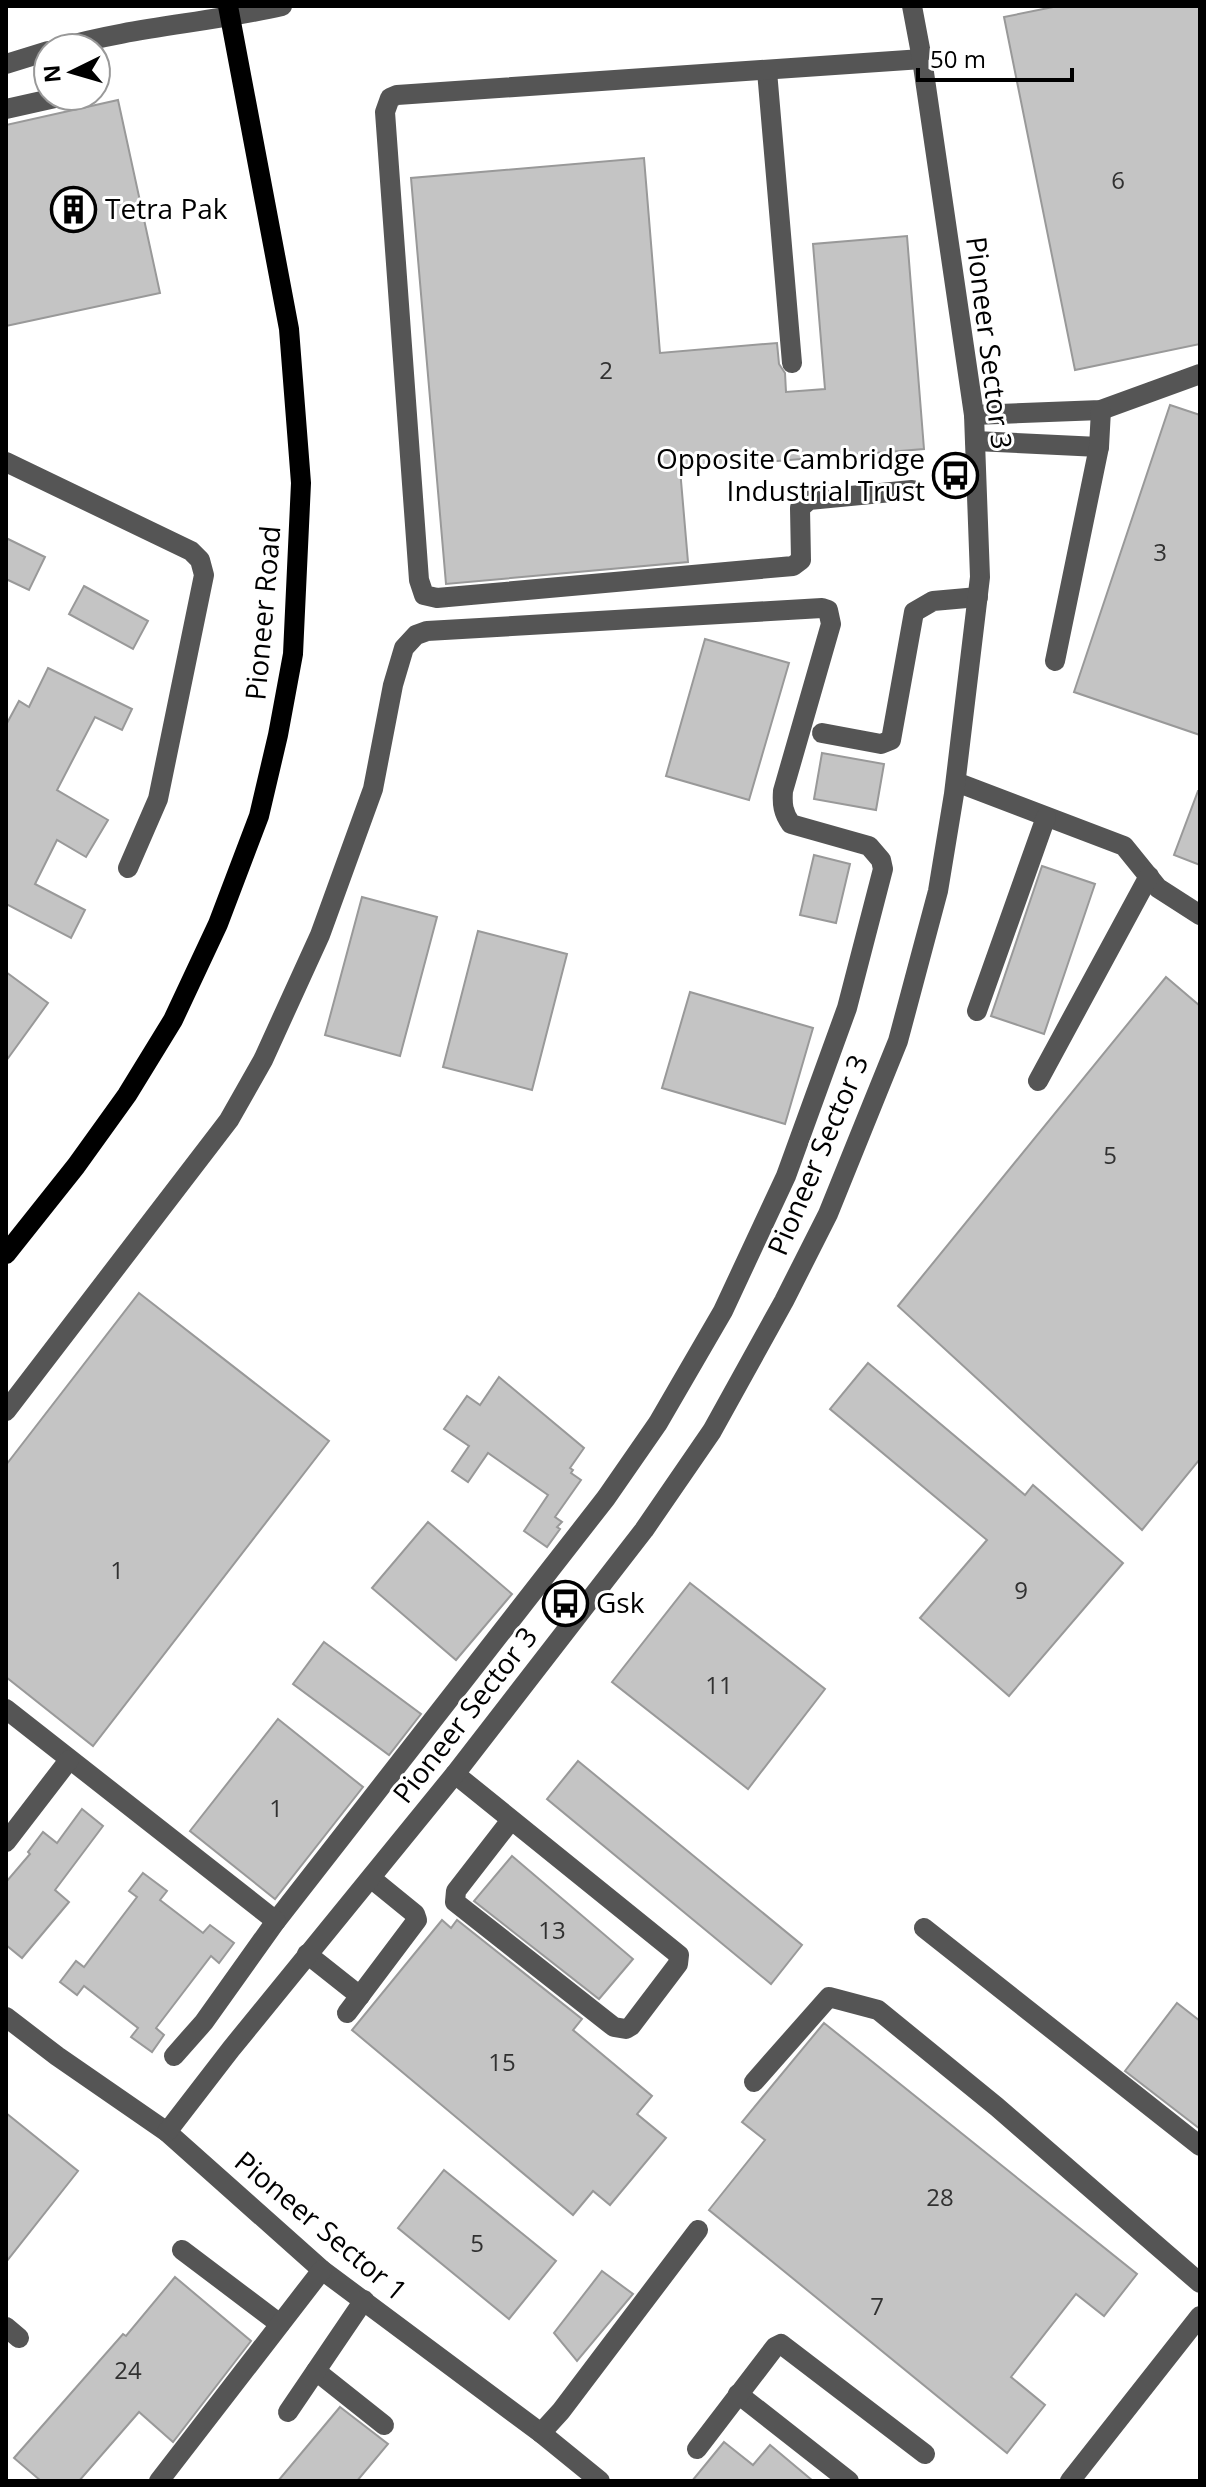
<svg xmlns="http://www.w3.org/2000/svg" width="1206" height="2487" viewBox="0 0 1206 2487" font-family="'Open Sans',sans-serif">
<style>
.building{fill:#c4c4c4;stroke:#999;stroke-width:2}
.lines{fill:none;stroke-linecap:round;stroke-linejoin:round}
.minor{stroke:#555;stroke-width:20}
.major{stroke:#000;stroke-width:20}
.labels{text-anchor:middle;stroke-width:6;stroke-linejoin:round;paint-order:stroke}
.number-label{font-size:24px;fill:#313131}
.poi-label{font-size:28px;fill:#000;stroke:#fff;text-anchor:start}
.street-label{font-size:28px;fill:#000;stroke:#fff}
</style>
<rect width="100%" height="100%" fill="#fff"/>
<!-- building -->
<g class="building">
<path d="M 1058,6 L 1200,6 L 1200,344 L 1075,370 L 1004,17 Z"/>
<path d="M 118,100 L 160,293 L 6,326 L 6,125 Z"/>
<path d="M 644,158 L 660,353 L 777,343 L 779,364 L 785,373 L 786,392 L 825,389 L 813,244 L 907,236 L 924,449 L 680,469 L 688,562 L 446,584 L 411,178 Z"/>
<path d="M 1170,405 L 1200,415 L 1200,735 L 1074,692 Z"/>
<path d="M 6,538 L 45,557 L 29,590 L 6,579 Z"/>
<path d="M 84,586 L 148,621 L 133,649 L 69,614 Z"/>
<path d="M 705,639 L 789,663 L 749,800 L 666,776 Z"/>
<path d="M 48,668 L 132,709 L 122,730 L 95,717 L 57,790 L 108,820 L 86,857 L 57,840 L 35,884 L 85,910 L 71,938 L 6,904 L 6,725 L 19,701 L 29,707 Z"/>
<path d="M 822,753 L 884,764 L 876,810 L 814,799 Z"/>
<path d="M 1198,791 L 1200,791 L 1200,865 L 1174,855 Z"/>
<path d="M 814,855 L 850,864 L 836,923 L 800,915 Z"/>
<path d="M 1042,866 L 1095,884 L 1044,1034 L 991,1016 Z"/>
<path d="M 362,897 L 437,917 L 400,1056 L 325,1035 Z"/>
<path d="M 478,931 L 567,954 L 532,1090 L 443,1067 Z"/>
<path d="M 6,972 L 48,1003 L 6,1061 Z"/>
<path d="M 1166,977 L 1200,1006 L 1200,1459 L 1142,1530 L 898,1306 Z"/>
<path d="M 690,992 L 813,1028 L 785,1124 L 662,1088 Z"/>
<path d="M 139,1293 L 329,1441 L 93,1746 L 6,1677 L 6,1465 Z"/>
<path d="M 868,1363 L 1025,1495 L 1033,1485 L 1123,1563 L 1009,1696 L 920,1618 L 987,1540 L 830,1409 Z"/>
<path d="M 499,1377 L 584,1448 L 570,1468 L 573,1470 L 571,1473 L 581,1480 L 555,1517 L 562,1522 L 557,1527 L 560,1529 L 547,1547 L 524,1531 L 548,1495 L 488,1453 L 468,1482 L 452,1471 L 469,1446 L 444,1429 L 467,1396 L 480,1405 Z"/>
<path d="M 428,1522 L 512,1594 L 456,1660 L 372,1588 Z"/>
<path d="M 690,1583 L 825,1689 L 748,1789 L 612,1682 Z"/>
<path d="M 324,1642 L 421,1714 L 389,1755 L 293,1684 Z"/>
<path d="M 278,1719 L 363,1787 L 275,1899 L 190,1831 Z"/>
<path d="M 578,1761 L 802,1945 L 771,1984 L 547,1799 Z"/>
<path d="M 82,1809 L 103,1826 L 55,1890 L 69,1902 L 22,1958 L 6,1945 L 6,1882 L 30,1854 L 28,1852 L 43,1832 L 57,1843 Z"/>
<path d="M 512,1856 L 633,1959 L 599,1999 L 474,1901 Z"/>
<path d="M 143,1873 L 167,1891 L 160,1900 L 203,1933 L 210,1925 L 234,1943 L 219,1963 L 211,1956 L 156,2028 L 164,2035 L 152,2052 L 131,2037 L 138,2028 L 84,1986 L 77,1995 L 60,1982 L 76,1961 L 84,1967 L 137,1897 L 129,1891 Z"/>
<path d="M 442,1920 L 451,1928 L 457,1920 L 582,2019 L 573,2030 L 652,2096 L 637,2114 L 666,2138 L 610,2205 L 593,2191 L 573,2215 L 352,2030 Z"/>
<path d="M 1177,2003 L 1200,2021 L 1200,2129 L 1125,2071 Z"/>
<path d="M 824,2023 L 1137,2274 L 1104,2316 L 1076,2294 L 1011,2377 L 1045,2405 L 1007,2453 L 709,2210 L 765,2140 L 742,2122 Z"/>
<path d="M 6,2113 L 78,2171 L 6,2262 Z"/>
<path d="M 444,2170 L 556,2261 L 509,2319 L 398,2228 Z"/>
<path d="M 602,2271 L 633,2294 L 577,2361 L 554,2333 Z"/>
<path d="M 175,2277 L 251,2341 L 173,2442 L 139,2412 L 79,2481 L 41,2481 L 14,2458 L 123,2334 L 126,2336 Z"/>
<path d="M 340,2407 L 388,2444 L 357,2481 L 278,2481 Z"/>
<path d="M 724,2442 L 753,2465 L 770,2445 L 813,2481 L 692,2481 Z"/>
</g>
<g class="lines">
<!-- minor -->
<g class="minor">
<path d="M 60,48 C 132,27 209,23 282,6"/>
<path d="M 6,64 L 48,51"/>
<path d="M 767,71 L 792,363"/>
<path d="M 6,109 L 64,96"/>
<path d="M 974,415 L 1101,410 L 1200,374"/>
<path d="M 975,441 L 1099,447"/>
<path d="M 6,462 L 191,551 L 200,560 L 204,575 L 158,799 L 128,868"/>
<path d="M 912,490 L 809,500 L 800,508 L 801,560 L 793,566 L 437,598 L 424,595 L 419,580 L 385,112 L 390,98 L 397,95 L 922,59"/>
<path d="M 1055,661 L 1099,447 L 1101,410"/>
<path d="M 822,733 L 881,744 L 891,740 L 914,612 L 933,601 L 978,597"/>
<path d="M 956,782 L 1124,846 L 1158,888 L 1200,915"/>
<path d="M 977,1011 L 1046,817"/>
<path d="M 1038,1081 L 1149,876"/>
<path d="M 6,1411 L 229,1120 L 263,1060 L 320,935 L 373,789 L 393,685 L 404,648 L 416,635 L 427,631 L 822,608 L 828,610 L 831,624 L 783,791 C 782,804 783,813 791,824 L 869,846 L 881,860 L 883,869 L 847,1008 L 786,1176 L 723,1311 L 658,1423 L 606,1498 L 276,1921 L 204,2022 L 174,2056"/>
<path d="M 6,1709 L 276,1921"/>
<path d="M 455,1774 L 679,1955 L 678,1964 L 631,2026 L 626,2029 L 614,2027 L 455,1902 L 456,1891 L 511,1820"/>
<path d="M 6,1842 L 69,1760"/>
<path d="M 924,1928 L 1200,2146"/>
<path d="M 307,1954 L 360,1996"/>
<path d="M 347,2013 L 417,1920 L 415,1914 L 372,1879"/>
<path d="M 6,2017 L 57,2056 L 167,2132 L 322,2270 L 541,2433 L 600,2481"/>
<path d="M 754,2082 L 829,1997 L 878,2010 L 997,2107 L 1200,2283"/>
<path d="M 167,2132 L 231,2049 L 455,1774 L 644,1530 L 712,1431 L 784,1301 L 828,1214 L 898,1041 L 938,891 L 954,794 L 980,577 L 974,415 L 922,59 L 912,6"/>
<path d="M 182,2250 L 280,2324"/>
<path d="M 6,2327 L 19,2338"/>
<path d="M 316,2371 L 384,2425"/>
<path d="M 738,2394 L 849,2481"/>
<path d="M 288,2412 L 364,2300"/>
<path d="M 541,2433 L 561,2411 L 698,2230"/>
<path d="M 697,2449 L 775,2347 L 781,2344 L 925,2454"/>
<path d="M 159,2481 L 322,2270"/>
<path d="M 1070,2481 L 1200,2316"/>
</g>
<!-- major -->
<path class="major" d="M 6,1254 L 76,1166 L 127,1095 L 173,1020 L 218,924 L 259,816 L 278,735 L 293,654 L 301,483 L 289,329 L 228,6"/>
</g>
<!-- icons -->
<defs>
<symbol id="building-ring" viewBox="-11 -11 22 22"><circle r="9.5" fill="#fff" stroke="#000" stroke-width="1.5"/><path d="M-4-6H4V6H1V3H-1V6H-4ZM-2.5-4.3h1.7v1.8h-1.7ZM.8-4.3h1.7v1.8H.8ZM-2.5-1h1.7V.8h-1.7ZM.8-1h1.7V.8H.8Z" fill="#000"/></symbol>
<symbol id="bus-ring" viewBox="-11 -11 22 22"><circle r="9.5" fill="#fff" stroke="#000" stroke-width="1.5"/><path d="M-5-6H5V4H4V6H2V4H-2V6H-4V4H-5ZM-3.5-4V0h7V-4ZM-3.5 1.2v1.5H-2V1.2ZM2 1.2v1.5H3.5V1.2Z" fill="#000"/></symbol>
</defs>
<g fill-rule="evenodd">
<use href="#building-ring" x="48" y="184" width="51" height="51"/>
<use href="#bus-ring" x="930" y="450" width="51" height="51"/>
<use href="#bus-ring" x="540" y="1578" width="51" height="51"/>
</g>
<g class="labels">
<!-- number labels -->
<g class="number-label">
<text x="1118" y="189">6</text>
<text x="606" y="379">2</text>
<text x="1160" y="561">3</text>
<text x="1110" y="1164">5</text>
<text x="117" y="1579">1</text>
<text x="1021" y="1599">9</text>
<text x="719" y="1694">11</text>
<text x="276" y="1817">1</text>
<text x="552" y="1939">13</text>
<text x="502" y="2071">15</text>
<text x="940" y="2206">28</text>
<text x="477" y="2252">5</text>
<text x="877" y="2315">7</text>
<text x="128" y="2379">24</text>
</g>
<!-- poi labels -->
<g class="poi-label">
<text x="105" y="219">Tetra Pak</text>
<text x="925" y="469" text-anchor="end">Opposite Cambridge<tspan x="925" dy="32">Industrial Trust</tspan></text>
<text x="596" y="1613">Gsk</text>
</g>
<!-- street labels -->
<g class="street-label">
<text transform="translate(989 343) rotate(83)" y="10">Pioneer Sector 3</text>
<text transform="translate(263 613) rotate(-85)" y="10">Pioneer Road</text>
<text transform="translate(818 1155) rotate(-67)" y="10">Pioneer Sector 3</text>
<text transform="translate(465 1715) rotate(-52)" y="10">Pioneer Sector 3</text>
<text transform="translate(321 2226) rotate(40)" y="10">Pioneer Sector 1</text>
</g>
</g>
<!-- border -->
<rect width="1206" height="2487" fill="none" stroke="#000000" stroke-width="16"/>
<!-- north arrow -->
<g transform="translate(72 72) rotate(265)"><circle r="38" fill="#ffffff" stroke="#999999" stroke-width="2"/>
<path d="M0-6L14 30L0 20L-14 30Z" fill="#000000"/>
<text y="-12" font-size="22" font-weight="bold" text-anchor="middle" fill="#000000">N</text>
</g>
<!-- scale -->
<path d="M918 68v12h154v-12" fill="none" stroke="#000000" stroke-width="4"/>
<text x="930" y="68" font-size="24" fill="#000000" stroke="#ffffff" stroke-width="6" paint-order="stroke">50 m</text>
</svg>
